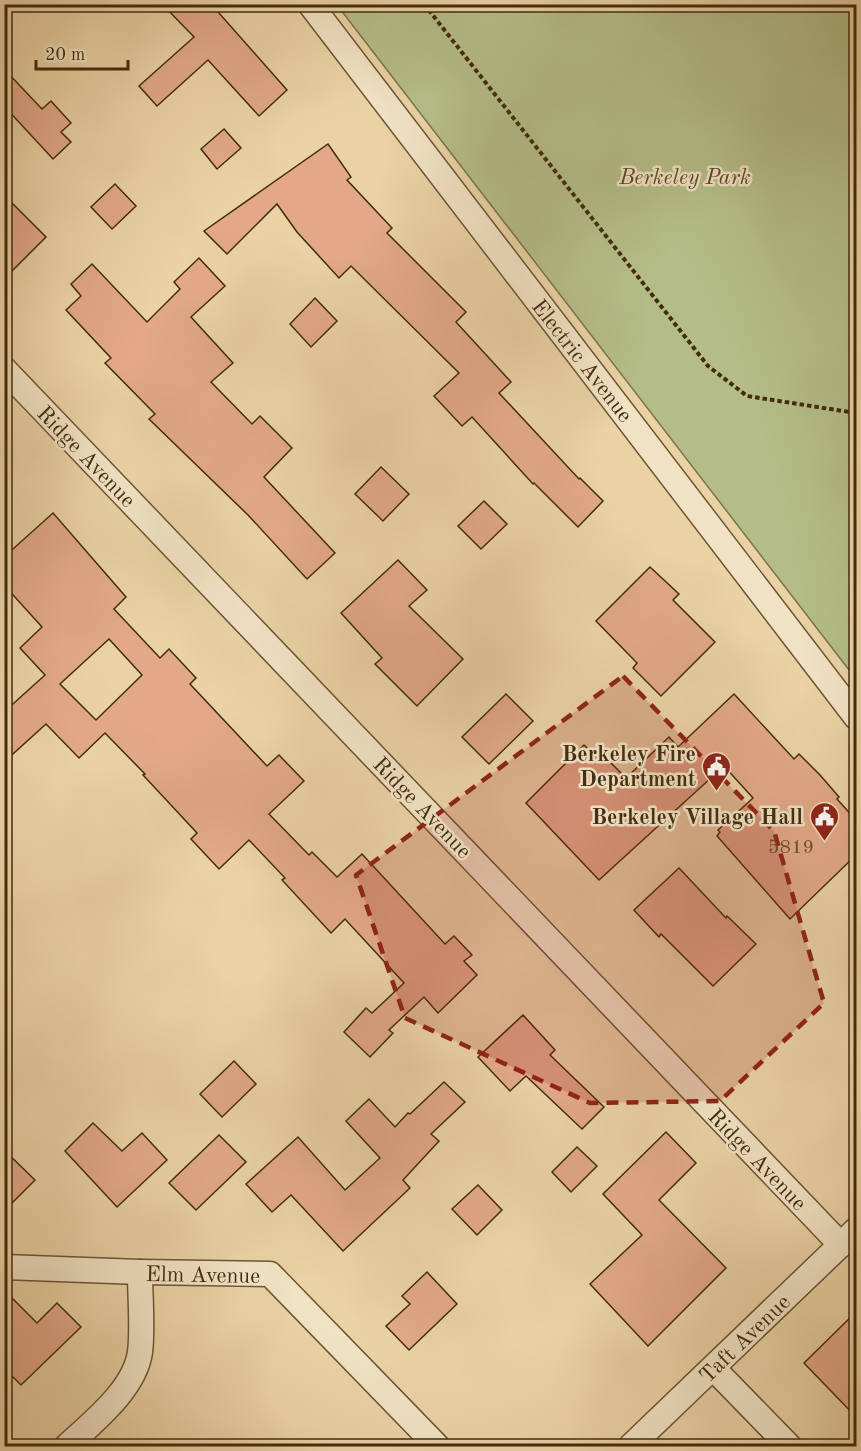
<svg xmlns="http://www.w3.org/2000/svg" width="861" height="1451" viewBox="0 0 861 1451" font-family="'Old Standard TT',serif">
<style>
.green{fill:#b4bd87;stroke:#7b744c;stroke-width:1.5}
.building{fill:#e2a887;stroke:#422c11;stroke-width:1.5;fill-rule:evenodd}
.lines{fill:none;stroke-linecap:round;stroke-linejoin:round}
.street-casing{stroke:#6c5636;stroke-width:27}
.path{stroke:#422c11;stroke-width:4;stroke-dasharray:4.5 3;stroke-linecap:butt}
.street{stroke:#f1e2c4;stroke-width:24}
.marked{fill:#8f2418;fill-opacity:0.2;stroke:#8f2418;stroke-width:4.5;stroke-dasharray:12 8;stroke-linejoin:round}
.labels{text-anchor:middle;stroke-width:5;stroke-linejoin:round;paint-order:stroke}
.number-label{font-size:20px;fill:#6a4b2e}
.park-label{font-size:22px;font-style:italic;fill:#594929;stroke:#f1e2c4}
.street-label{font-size:22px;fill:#422c11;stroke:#f1e2c4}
.poi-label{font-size:22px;font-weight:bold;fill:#422c11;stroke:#f1e2c4;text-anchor:end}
</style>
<rect width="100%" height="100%" fill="#ead2a4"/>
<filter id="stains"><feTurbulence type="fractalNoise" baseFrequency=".00333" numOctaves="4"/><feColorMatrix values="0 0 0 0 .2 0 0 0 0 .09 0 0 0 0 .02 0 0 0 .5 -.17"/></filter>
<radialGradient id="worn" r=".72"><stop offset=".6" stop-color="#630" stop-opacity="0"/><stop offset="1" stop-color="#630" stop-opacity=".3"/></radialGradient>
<!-- green -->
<path class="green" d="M 337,5 L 856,5 L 856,679 Z"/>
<!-- building -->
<g class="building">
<path d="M 162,4 L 211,4 L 287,90 L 259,116 L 208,60 L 157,106 L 139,86 L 194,37 Z"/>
<path d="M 4,69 L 42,109 L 51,101 L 71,123 L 61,132 L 71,142 L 53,159 L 4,106 Z"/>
<path d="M 224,129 L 241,148 L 217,169 L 201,149 Z"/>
<path d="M 328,144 L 351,177 L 347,180 L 392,228 L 387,233 L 466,312 L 456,322 L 511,382 L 499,393 L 579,479 L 580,478 L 603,501 L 578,527 L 534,483 L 533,484 L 472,417 L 462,426 L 434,396 L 459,373 L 351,266 L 339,278 L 297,232 L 277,204 L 227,254 L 204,231 Z"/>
<path d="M 115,184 L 136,206 L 112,229 L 91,207 Z"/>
<path d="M 4,195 L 46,237 L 4,279 Z"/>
<path d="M 199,258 L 225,286 L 191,317 L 233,363 L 211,382 L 252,424 L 260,416 L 292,448 L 264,477 L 335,553 L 307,579 L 248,515 L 149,419 L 155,414 L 105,363 L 111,358 L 66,310 L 81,296 L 71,284 L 92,264 L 147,322 L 180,289 L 174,282 Z"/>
<path d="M 315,298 L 337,321 L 311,347 L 290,324 Z"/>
<path d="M 381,467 L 409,494 L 383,521 L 355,494 Z"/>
<path d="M 484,501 L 507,524 L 481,549 L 458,526 Z"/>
<path d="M 53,513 L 126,597 L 114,609 L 160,658 L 169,649 L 196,678 L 190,684 L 267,766 L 279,755 L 304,781 L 269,814 L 309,855 L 312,852 L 337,877 L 362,854 L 445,944 L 454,936 L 472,955 L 464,961 L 477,975 L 438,1013 L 424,997 L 389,1030 L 393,1033 L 370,1057 L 344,1032 L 366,1008 L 372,1013 L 404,983 L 345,919 L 331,933 L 282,880 L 285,878 L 249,840 L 219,869 L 191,839 L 197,833 L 143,775 L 145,774 L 105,733 L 79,758 L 46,724 L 4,762 L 4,712 L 45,675 L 20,648 L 42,627 L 4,585 L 4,557 ZM 109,639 L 142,675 L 96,720 L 60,684 Z"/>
<path d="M 398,560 L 427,590 L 409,606 L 463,659 L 417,706 L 375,664 L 382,658 L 341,613 Z"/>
<path d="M 650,567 L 679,594 L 673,600 L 715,642 L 661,696 L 633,668 L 637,663 L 596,621 Z"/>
<path d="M 506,694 L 533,721 L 489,764 L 462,737 Z"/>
<path d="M 734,694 L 794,759 L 799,754 L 820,775 L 839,797 L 837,799 L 856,820 L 856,855 L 790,919 L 717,836 L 720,832 L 718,830 L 753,798 L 724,766 L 599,880 L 526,803 L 584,745 L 595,755 L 599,751 L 626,778 L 669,737 L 678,747 Z"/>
<path d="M 679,868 L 726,918 L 727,916 L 756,944 L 713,986 L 661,934 L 659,937 L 634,910 Z"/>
<path d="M 523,1015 L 555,1050 L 550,1055 L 604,1107 L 582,1129 L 526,1076 L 510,1091 L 478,1057 Z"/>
<path d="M 234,1061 L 256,1084 L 222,1117 L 200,1094 Z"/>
<path d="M 444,1082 L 465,1102 L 431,1134 L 439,1141 L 403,1180 L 410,1188 L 343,1251 L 291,1195 L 272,1212 L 246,1184 L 298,1137 L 345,1190 L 380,1158 L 346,1121 L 369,1099 L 395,1127 L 408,1113 L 410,1114 Z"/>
<path d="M 93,1123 L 122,1151 L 142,1133 L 167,1160 L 117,1207 L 65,1151 Z"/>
<path d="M 666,1132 L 696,1163 L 659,1200 L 726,1268 L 648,1346 L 590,1284 L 642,1235 L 603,1194 Z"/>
<path d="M 219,1135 L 246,1162 L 196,1210 L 169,1183 Z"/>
<path d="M 577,1147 L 597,1166 L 571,1192 L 552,1172 Z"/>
<path d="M 4,1150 L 35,1180 L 4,1211 Z"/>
<path d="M 478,1185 L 502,1210 L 477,1235 L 452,1209 Z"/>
<path d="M 427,1272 L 457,1304 L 409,1350 L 386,1326 L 410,1304 L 402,1296 Z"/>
<path d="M 4,1290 L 37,1323 L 57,1303 L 81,1327 L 21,1385 L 4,1368 Z"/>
<path d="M 856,1312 L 856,1417 L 804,1363 Z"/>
</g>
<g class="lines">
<defs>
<g id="street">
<path d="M 310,4 L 856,717"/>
<path d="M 4,369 L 841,1245"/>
<path d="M 4,1267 L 140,1272 L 270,1274 L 437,1446"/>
<path d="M 713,1368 L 789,1446"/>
<path d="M 67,1446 C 93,1422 135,1389 140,1352 C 143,1330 140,1296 140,1272"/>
<path d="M 631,1446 L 856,1230"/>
</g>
</defs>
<!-- street casing -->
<use href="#street" class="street-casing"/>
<!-- path -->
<path class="path" d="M 424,4 L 708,366 L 747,396 L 856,413"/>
<!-- street -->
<use href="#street" class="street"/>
</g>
<!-- marked area -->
<path class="marked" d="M 623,676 L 774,831 L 824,1003 L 720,1101 L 590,1103 L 405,1018 L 356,875 Z"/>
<!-- icons -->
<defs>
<symbol id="civic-pin" viewBox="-11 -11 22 30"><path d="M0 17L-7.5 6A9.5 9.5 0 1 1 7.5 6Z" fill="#8f2418" stroke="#f1e2c4"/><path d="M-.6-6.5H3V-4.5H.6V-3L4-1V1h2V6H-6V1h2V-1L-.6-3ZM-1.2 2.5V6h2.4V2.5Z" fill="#fff"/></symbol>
</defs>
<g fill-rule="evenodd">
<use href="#civic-pin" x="700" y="750" width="33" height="45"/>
<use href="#civic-pin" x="808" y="800" width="33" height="45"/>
</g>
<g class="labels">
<!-- number labels -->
<g class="number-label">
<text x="791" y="853">5819</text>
</g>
<!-- park labels -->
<g class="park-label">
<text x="685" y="184">Berkeley Park</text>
</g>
<!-- street labels -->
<g class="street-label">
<text transform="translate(583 360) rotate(52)" y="8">Electric Avenue</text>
<text transform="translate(87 456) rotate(46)" y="8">Ridge Avenue</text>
<text transform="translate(423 807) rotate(46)" y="8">Ridge Avenue</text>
<text transform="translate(758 1159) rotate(46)" y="8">Ridge Avenue</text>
<text transform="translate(203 1274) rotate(1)" y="8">Elm Avenue</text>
<text transform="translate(744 1338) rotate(-44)" y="8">Taft Avenue</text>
</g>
<!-- poi labels -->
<g class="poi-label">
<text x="696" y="761">Berkeley Fire<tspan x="696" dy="25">Department</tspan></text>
<text x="803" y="824">Berkeley Village Hall</text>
</g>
</g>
<!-- margin -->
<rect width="861" height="1451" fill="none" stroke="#ead2a4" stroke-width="24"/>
<rect x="6" y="6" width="849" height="1439" fill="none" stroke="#422c11" stroke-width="3"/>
<rect x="12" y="12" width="837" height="1427" fill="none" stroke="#422c11" stroke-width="1.5"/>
<!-- scale -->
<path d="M36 60v9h92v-9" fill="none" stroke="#422c11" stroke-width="3"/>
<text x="45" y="60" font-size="18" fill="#422c11" stroke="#f1e2c4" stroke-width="4.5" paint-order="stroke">20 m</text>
<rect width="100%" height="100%" filter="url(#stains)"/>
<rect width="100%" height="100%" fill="url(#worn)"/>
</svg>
